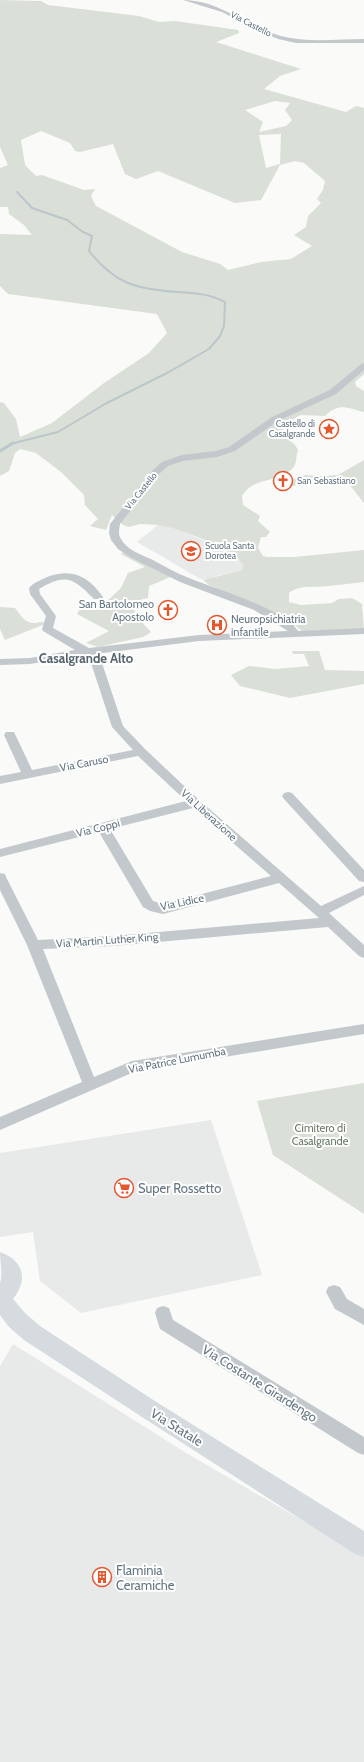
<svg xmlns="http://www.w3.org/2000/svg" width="364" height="1762" viewBox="0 0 364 1762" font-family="Cabin,sans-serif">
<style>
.built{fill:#e8e9e9}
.green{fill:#dadfd7;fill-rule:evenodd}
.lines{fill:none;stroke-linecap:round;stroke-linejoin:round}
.stream-far1{stroke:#bbc7cb;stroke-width:2}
.stream{stroke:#bbc7cb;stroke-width:3}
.minor{fill:#c3c8cc;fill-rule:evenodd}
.major{fill:#d6dbdf;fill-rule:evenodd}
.labels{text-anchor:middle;stroke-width:4;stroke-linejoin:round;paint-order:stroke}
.far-street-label{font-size:9px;fill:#657683;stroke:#fff}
.far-poi-label{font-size:9px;fill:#657683;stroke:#fff;text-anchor:start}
.poi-label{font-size:11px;fill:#657683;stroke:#fff;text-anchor:end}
.street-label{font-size:11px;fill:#657683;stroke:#fff}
.park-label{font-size:11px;fill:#687a64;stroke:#fff}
.quarter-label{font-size:13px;font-weight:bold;fill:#57646e;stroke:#fff}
.near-poi-label{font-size:13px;fill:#657683;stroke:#fff;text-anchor:start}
.near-street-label{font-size:13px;fill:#657683;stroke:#fff}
</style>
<rect width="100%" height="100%" fill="#fafaf8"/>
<!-- built -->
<g class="built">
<path d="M 158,525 L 172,528 L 222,547 L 236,555 L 240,560 L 243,565 L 242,570 L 216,576 L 204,581 L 137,542 Z"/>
<path d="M 211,1120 L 262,1275 L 81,1313 L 40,1281 L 33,1232 L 0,1237 L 0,1153 Z"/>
<path d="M 13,1344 L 188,1454 L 364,1556 L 364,1762 L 0,1762 L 0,1366 Z"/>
</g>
<!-- green -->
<g class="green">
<path d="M 0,0 L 41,1 L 48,5 L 139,16 L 159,22 L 175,21 L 238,30 L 239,33 L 216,42 L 301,69 L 280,76 L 264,89 L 346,112 L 356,106 L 364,108 L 364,374 L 355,382 L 356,386 L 364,391 L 364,412 C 347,408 339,402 325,416 L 301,415 L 283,424 C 282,443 292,437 298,450 C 295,457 298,464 291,470 C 280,480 262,479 250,487 C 247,489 244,493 242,496 L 243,505 L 260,516 L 258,521 L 270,532 L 266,537 L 261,537 L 258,548 L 263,556 L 267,557 L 295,557 L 364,550 L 364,582 C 352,583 341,585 329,586 C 317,588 299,584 289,593 L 289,602 L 301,605 L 332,603 L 339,599 L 352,598 L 362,604 L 364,630 L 302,631 L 286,618 L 209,585 L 204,581 L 207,579 L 242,570 L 243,565 L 236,555 L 222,547 L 203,539 L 172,528 L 158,525 L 140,524 L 129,527 L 123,525 L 112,515 L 106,530 L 90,526 L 98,519 L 85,505 L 84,495 L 61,472 L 36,453 L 20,449 L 15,453 L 9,471 L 0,476 L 0,402 L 4,403 L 16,419 L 20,437 L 52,423 L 104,383 L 149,353 L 167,333 L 157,314 L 8,294 L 0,286 L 0,234 L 32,235 L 24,225 L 9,214 L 8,207 L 0,207 L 0,168 L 8,165 L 0,147 ZM 275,101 L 290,103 L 285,110 L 292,120 L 286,126 L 259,132 L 263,122 L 245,110 ZM 41,131 L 70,143 L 75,151 L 80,152 L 113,144 L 125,174 L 136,179 L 158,171 L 235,203 L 261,200 L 280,165 L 295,161 L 304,163 L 325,181 L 323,190 L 317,199 L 321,203 L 308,216 L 306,227 L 294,235 L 312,246 L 291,259 L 261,262 L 228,270 L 220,264 L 182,252 L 96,206 L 91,196 L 95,189 L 84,190 L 42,175 L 36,176 L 25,165 L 21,140 ZM 281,134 L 280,164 L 266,168 L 259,135 Z"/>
<path d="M 364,460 L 364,503 L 349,484 L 302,484 L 292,486 L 289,485 L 290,480 L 305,475 L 323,476 L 338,475 Z"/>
<path d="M 126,550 L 173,576 L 149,586 L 148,598 L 131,602 L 137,617 L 151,632 L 143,637 L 98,647 L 86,643 L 109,631 L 77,614 L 82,606 L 102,606 L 121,588 L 128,573 L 145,567 L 121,554 Z"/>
<path d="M 0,607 L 15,608 C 21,616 25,624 36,623 C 40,622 42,621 45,624 L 5,640 L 0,629 Z"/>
<path d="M 292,651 L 319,651 L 325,670 L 364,671 L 364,684 L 290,698 L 240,686 L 231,675 L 249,666 L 275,669 L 309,666 L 304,654 L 293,654 Z"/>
<path d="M 364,1083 L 364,1214 L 273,1155 L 257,1101 Z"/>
</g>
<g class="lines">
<!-- stream-far1 -->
<path class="stream-far1" d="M 10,444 L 58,432 L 105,404 L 167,373 L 209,349 L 220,336 L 224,326 L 225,302 C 210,294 195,293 177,292 C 136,289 115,284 89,251 L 92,236 L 83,232 L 67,220 L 32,208 L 17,192"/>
<!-- stream -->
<path class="stream" d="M 0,451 L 13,443"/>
<!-- minor -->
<g class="minor">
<path d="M 183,0 C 220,0 247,27 281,36 C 307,43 337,39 364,39 L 364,43 L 296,43 L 278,39 L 259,31 L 222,12 Z"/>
<path d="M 364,363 L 364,370 L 336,394 L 278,421 L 235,451 L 217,457 L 183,461 L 168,466 L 159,474 L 120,524 C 119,529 118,535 121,539 C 126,549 141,555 151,559 C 164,566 176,573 189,578 C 213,588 287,610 298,631 L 364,628 L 364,634 L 199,641 L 95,654 L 102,663 L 123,726 L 145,749 L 199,800 L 321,906 L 364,886 L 364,895 L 329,913 L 364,945 L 364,958 L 359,956 L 328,927 L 113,946 L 43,949 L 94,1077 L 132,1061 L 364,1024 L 364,1034 L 134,1072 L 0,1130 L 0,1117 L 82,1082 L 27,945 L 0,890 L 0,873 L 5,874 L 6,877 L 38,940 L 113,936 L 319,918 L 279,883 L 163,914 L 150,911 L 143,907 L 99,832 L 0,857 L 0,849 L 186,801 L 138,756 L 0,784 L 0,776 L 21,772 L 4,735 L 6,732 L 14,732 L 32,770 L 133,750 L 112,727 L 91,663 L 85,655 L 30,664 L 0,665 L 0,659 L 30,658 L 75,650 L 43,631 L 42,629 L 46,616 L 30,594 L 29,588 C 33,583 41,580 47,577 C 72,568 88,576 103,597 L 102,599 L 94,599 C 74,579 67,572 39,589 L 40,594 L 56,616 L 53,628 L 89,648 L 199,635 L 288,631 L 254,610 L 180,582 L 130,557 L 118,549 L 111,540 L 109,533 L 110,524 L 153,470 L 162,462 L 182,455 L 216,451 L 229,447 L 272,417 L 330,390 L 361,364 ZM 193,808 L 271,876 L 163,904 L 153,901 L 110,829 Z"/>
<path d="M 288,792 L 292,793 L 364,870 L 364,882 L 359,881 L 284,799 L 282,796 L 284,793 Z"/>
<path d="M 334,1285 L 340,1287 L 347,1299 L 364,1309 L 364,1325 L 335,1309 L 326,1292 L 328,1287 Z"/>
<path d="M 163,1306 L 169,1308 L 173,1320 L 364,1437 L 364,1455 L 358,1453 L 160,1329 L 155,1313 L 157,1308 Z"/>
</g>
<!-- major -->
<path class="major" d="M 0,1252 C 23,1260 29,1279 13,1299 L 25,1313 L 40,1326 L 158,1403 L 364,1531 L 364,1557 L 355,1554 L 142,1417 L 24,1340 L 9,1327 L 0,1315 L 0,1283 C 3,1276 0,1261 0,1252 Z"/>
</g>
<!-- icons -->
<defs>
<symbol id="sight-ring" viewBox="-11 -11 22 22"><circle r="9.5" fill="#fff" stroke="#e4572e" stroke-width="1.5"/><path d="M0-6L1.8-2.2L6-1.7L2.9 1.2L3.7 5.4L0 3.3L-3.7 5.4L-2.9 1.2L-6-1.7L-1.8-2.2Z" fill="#e4572e"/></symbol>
<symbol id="church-ring" viewBox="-11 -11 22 22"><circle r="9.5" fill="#fff" stroke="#e4572e" stroke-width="1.5"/><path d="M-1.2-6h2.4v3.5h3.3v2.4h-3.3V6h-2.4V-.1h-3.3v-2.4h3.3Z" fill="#e4572e"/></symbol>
<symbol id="school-ring" viewBox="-11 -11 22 22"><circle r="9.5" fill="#fff" stroke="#e4572e" stroke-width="1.5"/><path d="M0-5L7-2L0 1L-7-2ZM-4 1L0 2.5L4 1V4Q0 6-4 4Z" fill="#e4572e"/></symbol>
<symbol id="hospital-ring" viewBox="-11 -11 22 22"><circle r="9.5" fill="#fff" stroke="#e4572e" stroke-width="1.5"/><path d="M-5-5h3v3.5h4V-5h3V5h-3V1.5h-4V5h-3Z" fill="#e4572e"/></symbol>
<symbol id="supermarket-ring" viewBox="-11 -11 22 22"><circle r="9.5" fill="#fff" stroke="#e4572e" stroke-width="1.5"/><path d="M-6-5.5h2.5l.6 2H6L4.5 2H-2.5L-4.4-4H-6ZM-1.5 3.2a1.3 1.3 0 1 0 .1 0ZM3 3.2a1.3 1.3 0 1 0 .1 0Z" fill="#e4572e"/></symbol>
<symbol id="building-ring" viewBox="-11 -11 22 22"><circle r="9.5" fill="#fff" stroke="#e4572e" stroke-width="1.5"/><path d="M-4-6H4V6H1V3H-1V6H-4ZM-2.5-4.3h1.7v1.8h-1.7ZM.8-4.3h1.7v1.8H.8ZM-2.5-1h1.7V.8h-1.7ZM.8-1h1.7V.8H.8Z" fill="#e4572e"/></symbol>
</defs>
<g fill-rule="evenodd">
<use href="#sight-ring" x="318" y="418" width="22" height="22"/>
<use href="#church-ring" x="272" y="470" width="22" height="22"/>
<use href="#school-ring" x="180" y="540" width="22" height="22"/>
<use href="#church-ring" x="157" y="599" width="22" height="22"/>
<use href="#hospital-ring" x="206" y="614" width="22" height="22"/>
<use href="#supermarket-ring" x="113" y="1177" width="22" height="22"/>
<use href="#building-ring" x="91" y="1566" width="22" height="22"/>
</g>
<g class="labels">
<!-- far-street labels -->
<g class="far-street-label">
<text transform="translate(251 24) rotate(27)" y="3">Via Castello</text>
<text transform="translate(141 491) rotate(-51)" y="3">Via Castello</text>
</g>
<!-- far-poi labels -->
<g class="far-poi-label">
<text x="315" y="427" text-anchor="end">Castello di<tspan x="315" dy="10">Casalgrande</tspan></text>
<text x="297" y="484">San Sebastiano</text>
<text x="205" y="549">Scuola Santa<tspan x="205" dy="10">Dorotea</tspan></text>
</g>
<!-- poi labels -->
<g class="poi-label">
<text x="154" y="608">San Bartolomeo<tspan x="154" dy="13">Apostolo</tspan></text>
<text x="231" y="623" text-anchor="start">Neuropsichiatria<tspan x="231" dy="13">infantile</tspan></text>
</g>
<!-- street labels -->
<g class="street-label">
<text transform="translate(84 763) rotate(-11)" y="4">Via Caruso</text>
<text transform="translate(209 815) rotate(42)" y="4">Via Liberazione</text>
<text transform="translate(98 828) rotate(-14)" y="4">Via Coppi</text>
<text transform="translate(182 902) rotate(-12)" y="4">Via Lidice</text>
<text transform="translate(107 940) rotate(-4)" y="4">Via Martin Luther King</text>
<text transform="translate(177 1060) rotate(-11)" y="4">Via Patrice Lumumba</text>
</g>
<!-- park labels -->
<g class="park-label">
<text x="320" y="1132">Cimitero di<tspan x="320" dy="13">Casalgrande</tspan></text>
</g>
<!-- quarter labels -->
<g class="quarter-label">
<text x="86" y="663">Casalgrande Alto</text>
</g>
<!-- near-poi labels -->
<g class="near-poi-label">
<text x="138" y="1193">Super Rossetto</text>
<text x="116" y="1575">Flaminia<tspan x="116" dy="15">Ceramiche</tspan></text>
</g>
<!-- near-street labels -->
<g class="near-street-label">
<text transform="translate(260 1383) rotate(32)" y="5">Via Costante Girardengo</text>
<text transform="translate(177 1427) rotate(32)" y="5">Via Statale</text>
</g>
</g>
</svg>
